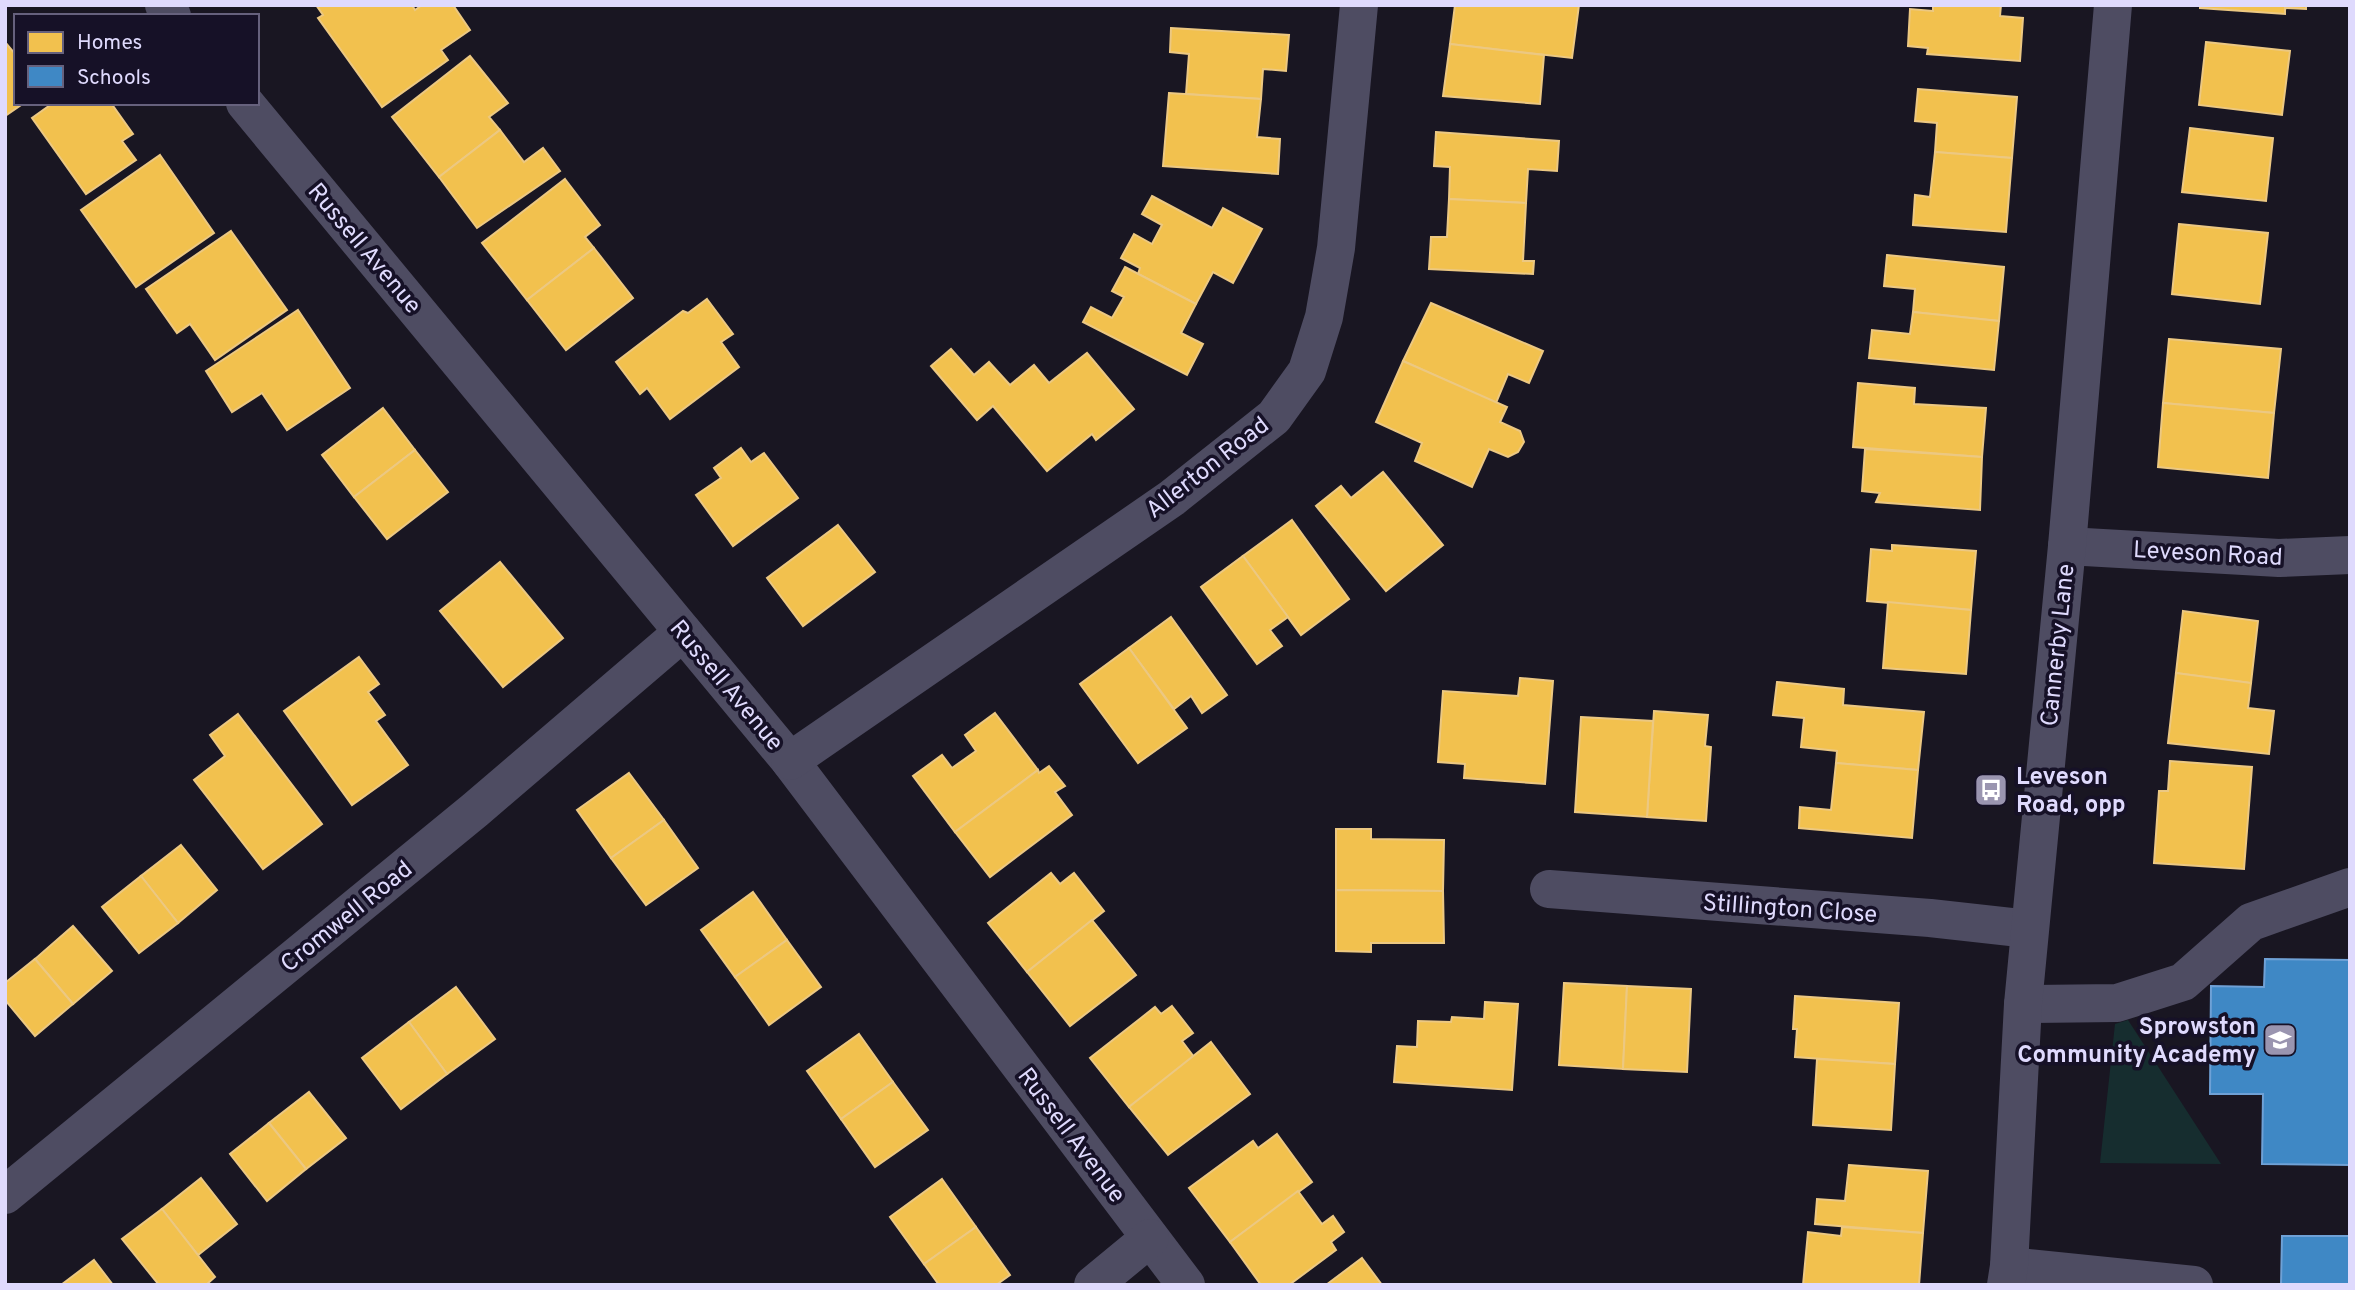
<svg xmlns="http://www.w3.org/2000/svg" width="2355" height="1290" viewBox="0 0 2355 1290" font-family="Overpass,sans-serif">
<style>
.green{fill:#162d2f}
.homes{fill:#f2c14e;stroke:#ecc882;stroke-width:2}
.schools{fill:#3f88c5;stroke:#6fa1d6;stroke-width:2}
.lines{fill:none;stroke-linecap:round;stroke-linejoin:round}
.minor{stroke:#4e4c62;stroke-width:38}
.labels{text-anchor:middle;stroke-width:7;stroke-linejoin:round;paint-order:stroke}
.street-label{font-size:24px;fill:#dfdafd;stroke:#161127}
.poi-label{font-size:24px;font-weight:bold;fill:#dfdafd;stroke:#161127;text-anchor:start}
</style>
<rect width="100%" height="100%" fill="#191622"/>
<!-- green -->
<path class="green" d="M 2128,1020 L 2221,1164 L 2100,1163 L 2115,1024 Z"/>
<!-- homes -->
<g class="homes">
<path d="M 316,5 L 412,5 L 415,10 L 422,5 L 453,5 L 470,30 L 441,50 L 448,60 L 382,107 L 318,18 L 323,15 Z"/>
<path d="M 1455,5 L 1579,5 L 1572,58 L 1450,44 Z"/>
<path d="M 1933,5 L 2001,5 L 2000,16 L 2023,18 L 2020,61 L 1927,54 L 1928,48 L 1908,46 L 1910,9 L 1933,11 Z"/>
<path d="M 2200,5 L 2306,5 L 2306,9 L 2285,8 L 2285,14 L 2200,8 Z"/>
<path d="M 1171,28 L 1289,35 L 1286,71 L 1263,69 L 1261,99 L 1186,94 L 1189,54 L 1170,52 Z"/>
<path d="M 5,42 L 16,55 L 16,103 L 24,103 L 5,116 Z"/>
<path d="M 2206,42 L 2290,51 L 2282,115 L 2199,105 Z"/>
<path d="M 1450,44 L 1544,55 L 1540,104 L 1443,96 Z"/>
<path d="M 470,56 L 508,103 L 489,117 L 500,130 L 439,177 L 392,117 Z"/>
<path d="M 1918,89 L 2017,97 L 2012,158 L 1935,152 L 1937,123 L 1915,121 Z"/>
<path d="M 1169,93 L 1261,99 L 1257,137 L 1280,139 L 1278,174 L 1163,166 Z"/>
<path d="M 53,103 L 111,103 L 133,134 L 122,141 L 136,160 L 86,194 L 32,118 Z"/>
<path d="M 2190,128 L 2273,138 L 2266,201 L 2182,192 Z"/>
<path d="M 500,130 L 524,162 L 543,148 L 560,171 L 477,228 L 439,177 Z"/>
<path d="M 1436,132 L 1559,141 L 1557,171 L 1528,169 L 1526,203 L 1449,199 L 1450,167 L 1434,166 Z"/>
<path d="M 1935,152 L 2012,158 L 2006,232 L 1913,225 L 1915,195 L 1930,197 Z"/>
<path d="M 160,155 L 214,233 L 136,287 L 81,210 Z"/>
<path d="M 565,179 L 600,225 L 585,237 L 594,248 L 527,300 L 482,243 Z"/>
<path d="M 1152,196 L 1212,228 L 1223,208 L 1262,229 L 1233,283 L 1213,272 L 1196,304 L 1138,274 L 1140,268 L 1121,258 L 1134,234 L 1152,244 L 1162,225 L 1142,214 Z"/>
<path d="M 1449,199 L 1526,203 L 1523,261 L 1534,261 L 1533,274 L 1429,269 L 1431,237 L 1447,237 Z"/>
<path d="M 2179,224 L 2268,233 L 2260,304 L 2172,294 Z"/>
<path d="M 231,231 L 287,310 L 215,360 L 190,324 L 177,333 L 146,289 Z"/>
<path d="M 594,248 L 633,298 L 566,350 L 527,300 Z"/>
<path d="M 1887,255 L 2004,267 L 1999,321 L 1913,312 L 1915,289 L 1884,286 Z"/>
<path d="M 1125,267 L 1196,304 L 1181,333 L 1203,344 L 1187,375 L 1083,322 L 1091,307 L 1112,318 L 1124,297 L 1112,291 Z"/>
<path d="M 707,299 L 733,334 L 721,342 L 739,367 L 670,419 L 647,388 L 640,394 L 616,362 L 683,311 L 688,313 Z"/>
<path d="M 1431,303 L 1543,351 L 1529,383 L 1508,374 L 1496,403 L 1403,361 Z"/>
<path d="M 298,310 L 350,388 L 287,430 L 262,393 L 232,412 L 206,371 Z"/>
<path d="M 1913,312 L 1999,321 L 1994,370 L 1869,358 L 1872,330 L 1910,334 Z"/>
<path d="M 2169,339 L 2281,349 L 2274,413 L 2163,403 Z"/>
<path d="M 951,349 L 974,375 L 989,362 L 1010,385 L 1034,365 L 1049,383 L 1087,353 L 1134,409 L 1096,440 L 1092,434 L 1047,471 L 993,406 L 977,420 L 931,366 Z"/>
<path d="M 1403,361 L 1507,407 L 1500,422 L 1520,431 L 1524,442 L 1518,452 L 1508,457 L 1489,449 L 1472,487 L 1415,461 L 1422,443 L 1376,422 Z"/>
<path d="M 1858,383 L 1915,388 L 1914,404 L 1986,408 L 1982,457 L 1853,447 Z"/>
<path d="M 2163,403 L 2274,413 L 2268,478 L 2158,467 Z"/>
<path d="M 383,408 L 415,450 L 354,497 L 322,455 Z"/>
<path d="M 741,448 L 751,462 L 764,453 L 798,498 L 733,546 L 696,495 L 721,478 L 714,468 Z"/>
<path d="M 1865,449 L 1982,457 L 1980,510 L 1876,502 L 1880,493 L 1862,491 Z"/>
<path d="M 415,450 L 448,492 L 387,539 L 354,497 Z"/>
<path d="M 1383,472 L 1443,545 L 1386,591 L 1316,506 L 1341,486 L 1351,498 Z"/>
<path d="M 1292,520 L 1349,599 L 1301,635 L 1243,556 Z"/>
<path d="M 838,525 L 875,572 L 803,626 L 767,578 Z"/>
<path d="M 1892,545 L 1976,551 L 1971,610 L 1867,601 L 1871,549 L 1892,551 Z"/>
<path d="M 1243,556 L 1288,617 L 1270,630 L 1282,646 L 1257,664 L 1201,587 Z"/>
<path d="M 500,562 L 563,638 L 503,687 L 440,611 Z"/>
<path d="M 1888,602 L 1971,610 L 1966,674 L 1883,668 Z"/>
<path d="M 2183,611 L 2258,621 L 2251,683 L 2176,673 Z"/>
<path d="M 1171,617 L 1227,695 L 1202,713 L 1191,696 L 1174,709 L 1129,648 Z"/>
<path d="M 1129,648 L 1187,728 L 1138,763 L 1080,684 Z"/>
<path d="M 359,657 L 379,684 L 368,692 L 385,715 L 376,721 L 408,765 L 352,805 L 284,711 Z"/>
<path d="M 2176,673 L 2251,683 L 2248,708 L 2274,711 L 2269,754 L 2168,743 Z"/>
<path d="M 1520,678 L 1553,681 L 1545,784 L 1464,778 L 1465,764 L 1438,762 L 1443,691 L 1518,696 Z"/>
<path d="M 1777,682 L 1844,689 L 1843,705 L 1924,712 L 1918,770 L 1836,763 L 1837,751 L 1801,747 L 1804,718 L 1773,715 Z"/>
<path d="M 1654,711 L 1708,715 L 1705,746 L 1711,747 L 1706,821 L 1647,817 Z"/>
<path d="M 995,713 L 1038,770 L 955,832 L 913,776 L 942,755 L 952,768 L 976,751 L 965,735 Z"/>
<path d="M 238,714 L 322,824 L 263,869 L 194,780 L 225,756 L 210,735 Z"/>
<path d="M 1581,717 L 1653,721 L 1647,817 L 1575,812 Z"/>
<path d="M 2170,761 L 2252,767 L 2244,869 L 2154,863 L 2159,791 L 2168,791 Z"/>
<path d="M 1836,763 L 1918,770 L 1912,838 L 1799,828 L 1800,807 L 1831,810 Z"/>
<path d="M 1049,766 L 1065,786 L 1055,792 L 1072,815 L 990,877 L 955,832 L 1038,770 L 1039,773 Z"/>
<path d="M 629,773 L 664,820 L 611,858 L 577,810 Z"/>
<path d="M 664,820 L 698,868 L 646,905 L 611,858 Z"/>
<path d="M 1336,829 L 1371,829 L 1371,839 L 1444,840 L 1443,891 L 1336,890 Z"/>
<path d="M 181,845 L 217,890 L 178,923 L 141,876 Z"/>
<path d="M 1051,873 L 1060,884 L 1074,873 L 1104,911 L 1027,972 L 988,923 Z"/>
<path d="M 141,876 L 178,923 L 139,953 L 102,907 Z"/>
<path d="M 1336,890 L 1443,891 L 1444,943 L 1371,943 L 1371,952 L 1336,951 Z"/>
<path d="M 753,892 L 787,940 L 735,977 L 701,930 Z"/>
<path d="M 1092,920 L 1136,975 L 1070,1026 L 1027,972 Z"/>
<path d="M 73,926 L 112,971 L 73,1004 L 35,959 Z"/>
<path d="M 787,940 L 821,987 L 769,1025 L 735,977 Z"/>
<path d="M 35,959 L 73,1004 L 35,1036 L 5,1000 L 5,983 Z"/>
<path d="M 1564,983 L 1627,986 L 1623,1069 L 1559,1065 Z"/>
<path d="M 1627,986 L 1691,989 L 1687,1072 L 1623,1069 Z"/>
<path d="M 456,987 L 495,1039 L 447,1074 L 409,1022 Z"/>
<path d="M 1795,996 L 1899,1003 L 1895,1064 L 1795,1057 L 1797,1029 L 1793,1029 Z"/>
<path d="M 1485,1002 L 1518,1004 L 1512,1090 L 1394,1082 L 1397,1046 L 1417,1047 L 1418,1021 L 1451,1022 L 1452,1017 L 1484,1019 Z"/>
<path d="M 1172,1006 L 1193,1033 L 1182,1041 L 1194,1057 L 1129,1107 L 1090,1058 L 1155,1007 L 1161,1014 Z"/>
<path d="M 409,1022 L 447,1074 L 401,1109 L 362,1058 Z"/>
<path d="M 859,1034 L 893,1082 L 841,1119 L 807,1071 Z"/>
<path d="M 1211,1042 L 1250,1094 L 1168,1155 L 1129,1107 Z"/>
<path d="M 1817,1059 L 1895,1064 L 1891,1130 L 1813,1125 Z"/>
<path d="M 893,1082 L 928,1130 L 875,1167 L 841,1119 Z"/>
<path d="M 309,1092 L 346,1138 L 306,1169 L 269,1123 Z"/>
<path d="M 269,1123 L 306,1169 L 267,1201 L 230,1154 Z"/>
<path d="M 1277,1134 L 1312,1182 L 1230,1242 L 1189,1188 L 1253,1141 L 1258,1148 Z"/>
<path d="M 1849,1165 L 1928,1171 L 1923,1233 L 1815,1224 L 1817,1199 L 1845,1201 Z"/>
<path d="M 201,1178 L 237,1224 L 198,1255 L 162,1209 Z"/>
<path d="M 942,1179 L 976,1227 L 924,1264 L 890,1217 Z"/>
<path d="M 1298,1191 L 1322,1224 L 1333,1216 L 1344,1232 L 1331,1242 L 1336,1250 L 1289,1285 L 1261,1285 L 1230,1242 Z"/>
<path d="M 162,1209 L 215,1277 L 206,1285 L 159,1285 L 122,1239 Z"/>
<path d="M 976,1227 L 1010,1275 L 996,1285 L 939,1285 L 924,1264 Z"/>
<path d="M 1842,1227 L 1923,1233 L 1919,1285 L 1803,1285 L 1808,1232 L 1841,1236 Z"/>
<path d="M 1362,1258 L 1382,1285 L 1326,1285 Z"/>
<path d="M 94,1260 L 113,1285 L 61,1285 Z"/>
</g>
<!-- schools -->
<g class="schools">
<path d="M 2265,959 L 2350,960 L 2350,1165 L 2262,1164 L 2263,1094 L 2210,1094 L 2211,986 L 2264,987 Z"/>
<path d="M 2282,1236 L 2350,1236 L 2350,1285 L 2281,1285 Z"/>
</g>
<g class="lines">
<!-- minor -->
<g class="minor">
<path d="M 164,5 L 172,16"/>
<path d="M 245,103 L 790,761 L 1186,1285"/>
<path d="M 2067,546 L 2279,558 L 2350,555"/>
<path d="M 790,761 L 1172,498 L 1274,417 L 1307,371 L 1324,317 L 1336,248 L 1359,5"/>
<path d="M 1549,889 L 1930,918 L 2029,929"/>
<path d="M 2023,1004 L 2117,1003 L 2183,982 L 2251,922 L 2350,887"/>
<path d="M 5,1195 L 475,810 L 683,632"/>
<path d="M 2009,1266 L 2194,1285"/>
<path d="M 1093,1285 L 1150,1238"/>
<path d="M 2006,1285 L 2009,1266 L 2023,1004 L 2067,546 L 2113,5"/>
</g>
</g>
<!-- icons -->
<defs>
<symbol id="bus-square" viewBox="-11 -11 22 22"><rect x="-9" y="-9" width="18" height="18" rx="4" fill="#9a95b0" stroke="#161127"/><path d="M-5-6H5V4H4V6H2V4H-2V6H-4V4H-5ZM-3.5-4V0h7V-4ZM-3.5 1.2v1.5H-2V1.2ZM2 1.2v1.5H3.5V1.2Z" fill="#fff"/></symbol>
<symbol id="school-square" viewBox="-11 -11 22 22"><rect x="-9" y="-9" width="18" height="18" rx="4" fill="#9a95b0" stroke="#161127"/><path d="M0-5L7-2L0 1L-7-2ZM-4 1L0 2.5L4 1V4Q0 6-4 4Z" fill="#fff"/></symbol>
</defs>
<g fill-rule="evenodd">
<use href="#bus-square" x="1972" y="771" width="38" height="38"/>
<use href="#school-square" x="2261" y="1021" width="38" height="38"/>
</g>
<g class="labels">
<!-- street labels -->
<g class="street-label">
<text transform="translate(365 248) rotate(50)" y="8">Russell Avenue</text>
<text transform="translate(1207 467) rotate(-38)" y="8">Allerton Road</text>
<text transform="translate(2208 553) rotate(3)" y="8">Leveson Road</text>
<text transform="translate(2057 645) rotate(-84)" y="8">Cannerby Lane</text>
<text transform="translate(727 685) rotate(50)" y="8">Russell Avenue</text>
<text transform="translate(1790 908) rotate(4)" y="8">Stillington Close</text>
<text transform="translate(346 916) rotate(-39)" y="8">Cromwell Road</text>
<text transform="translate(1072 1135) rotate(53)" y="8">Russell Avenue</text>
</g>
<!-- poi labels -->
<g class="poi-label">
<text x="2016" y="784">Leveson<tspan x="2016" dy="28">Road, opp</tspan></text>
<text x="2256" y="1034" text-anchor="end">Sprowston<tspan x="2256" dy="28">Community Academy</tspan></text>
</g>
</g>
<!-- border -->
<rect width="2355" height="1290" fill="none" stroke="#dfdafd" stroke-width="14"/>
<!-- legend -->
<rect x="14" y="14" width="245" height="91" fill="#161127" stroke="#66617d" stroke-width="2"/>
<rect x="28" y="32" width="35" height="21" fill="#f2c14e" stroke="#66617d" stroke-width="2"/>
<text x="77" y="49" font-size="21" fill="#dfdafd">Homes</text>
<rect x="28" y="66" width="35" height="21" fill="#3f88c5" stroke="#66617d" stroke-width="2"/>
<text x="77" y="84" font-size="21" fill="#dfdafd">Schools</text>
</svg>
